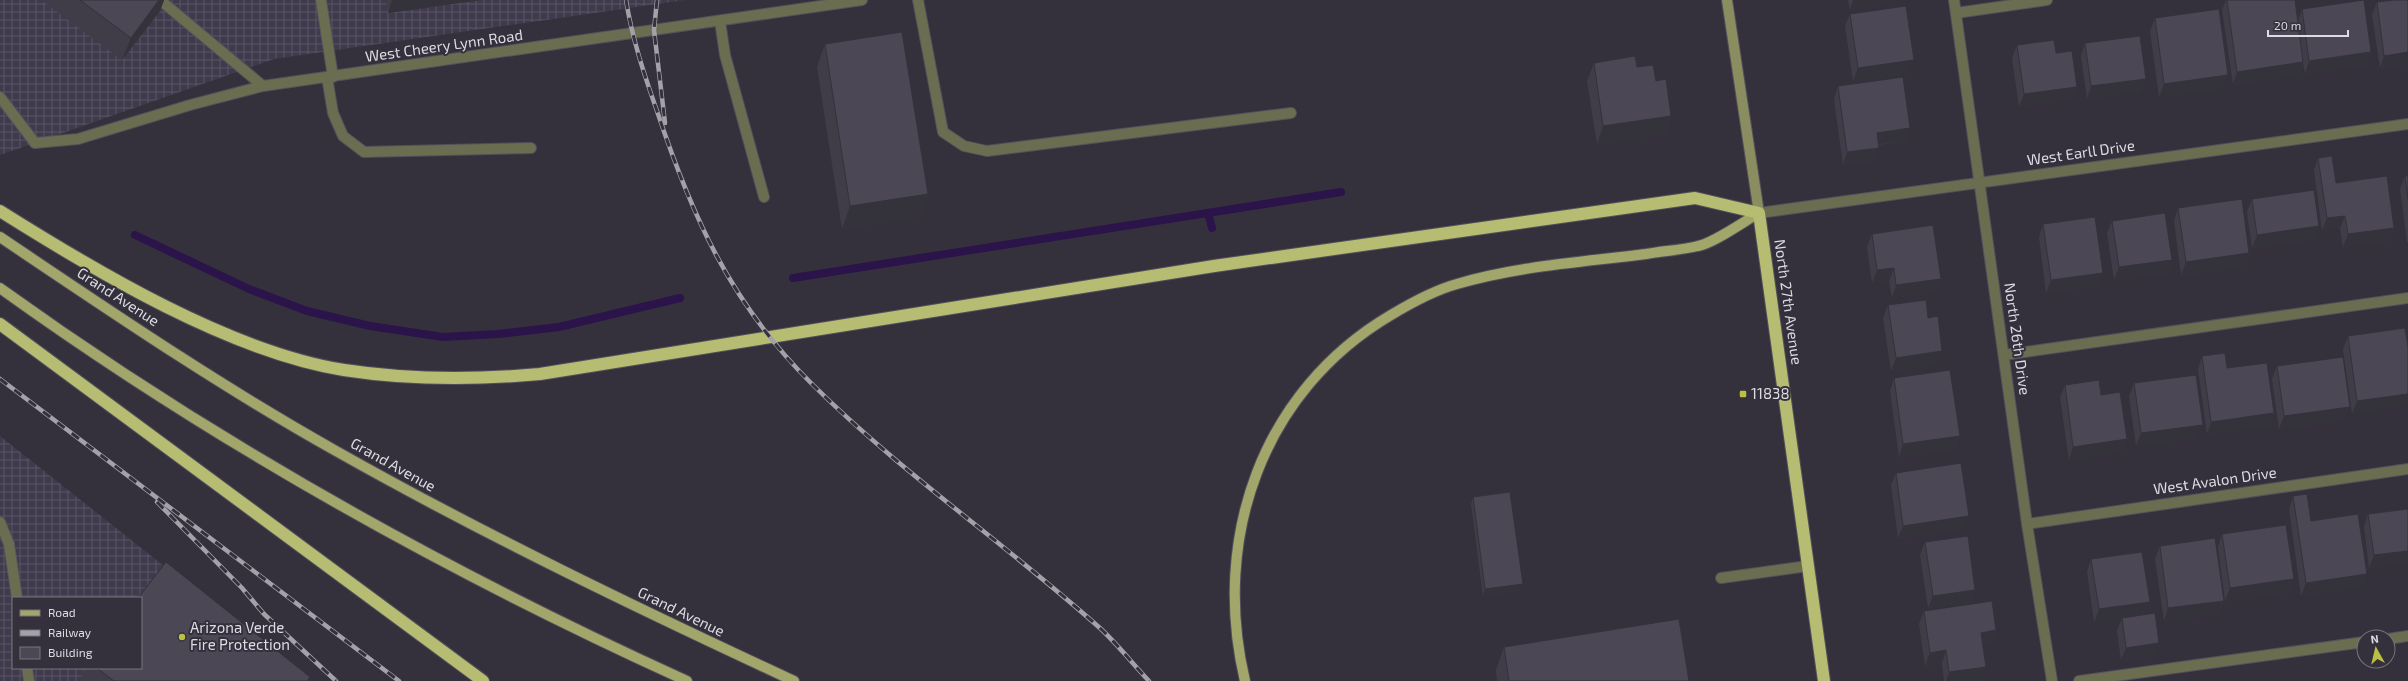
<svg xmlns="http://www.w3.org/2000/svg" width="2408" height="681" viewBox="0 0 2408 681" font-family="'Exo 2',sans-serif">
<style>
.industrial{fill:url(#industrial-grid);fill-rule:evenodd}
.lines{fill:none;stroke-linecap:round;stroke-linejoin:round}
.stream{stroke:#2a144a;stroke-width:8}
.lane-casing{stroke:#52505b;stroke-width:12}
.street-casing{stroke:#52505b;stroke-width:12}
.secondary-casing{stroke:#52505b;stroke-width:12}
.primary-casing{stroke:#52505b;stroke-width:12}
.highway-casing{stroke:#52505b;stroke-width:14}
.lane{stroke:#6b6d50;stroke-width:10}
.street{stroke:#6b6d50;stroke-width:10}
.secondary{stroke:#8a8d5f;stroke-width:10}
.primary{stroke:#a2a66a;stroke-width:10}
.highway{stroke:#b7bc73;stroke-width:12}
.rail-casing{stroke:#a3a1aa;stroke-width:4.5}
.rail{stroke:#34313d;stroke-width:3;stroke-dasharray:9;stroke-linecap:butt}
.wall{fill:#403d48}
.shaded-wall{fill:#34323b}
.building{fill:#4b4754;stroke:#34323b}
.poi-dot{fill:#bbc044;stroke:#34313d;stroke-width:1.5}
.labels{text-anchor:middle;stroke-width:4;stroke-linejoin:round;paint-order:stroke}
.street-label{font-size:15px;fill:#dddbe3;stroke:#34313d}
.poi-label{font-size:15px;fill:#dddbe3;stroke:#34313d;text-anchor:start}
</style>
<defs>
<pattern id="industrial-grid" width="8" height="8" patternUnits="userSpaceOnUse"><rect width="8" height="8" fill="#3f3a4c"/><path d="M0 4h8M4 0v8" fill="none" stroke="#5a5666"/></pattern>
</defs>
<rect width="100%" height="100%" fill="#34313d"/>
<!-- industrial -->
<g class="industrial">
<path d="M 0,0 L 685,0 L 274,59 L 0,155 Z"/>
<path d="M 0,436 L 309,681 L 0,681 ZM 13,598 L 141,598 L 141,668 L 13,668 Z"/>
</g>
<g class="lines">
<!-- stream -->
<g class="stream">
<path d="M 1208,213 L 1212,228"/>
<path d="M 135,235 L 249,289 L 307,311 L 370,326 L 443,337 L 498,334 L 559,327 L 680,298"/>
<path d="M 793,278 L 1341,192"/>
</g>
<defs>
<g id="lane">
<path d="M 160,0 L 263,86"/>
<path d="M 918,0 L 943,132 L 964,146 L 987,151 L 1291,113"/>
<path d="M 1956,13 L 2047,0"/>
<path d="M 720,21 L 725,55 L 764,197"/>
<path d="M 327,77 L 333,113 L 343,136 L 364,152 L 531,148"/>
<path d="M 0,97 L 35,143"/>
<path d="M 2004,355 L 2408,298"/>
<path d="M 0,522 L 9,544"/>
<path d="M 1721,578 L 1808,566"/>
<path d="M 2388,639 L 2408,636"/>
<path d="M 2079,681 L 2364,642"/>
</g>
<g id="street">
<path d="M 321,0 L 333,77"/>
<path d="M 1954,0 L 2027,524 L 2052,681"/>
<path d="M 35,143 L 78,139 L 190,105 L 263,86 L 862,0"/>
<path d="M 1759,213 L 2408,124"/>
<path d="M 2027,524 L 2408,469"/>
<path d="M 9,544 L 17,598"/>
<path d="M 27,668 L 29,681"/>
</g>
<path id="secondary" d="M 1727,0 L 1759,213"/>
<g id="primary">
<path d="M 0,237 C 110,311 220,386 336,451 C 485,535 639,609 794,681"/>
<path d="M 0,288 C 214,442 447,572 687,681"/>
<path d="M 1245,681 C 1211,538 1262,391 1391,315 C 1411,303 1435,290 1457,284 C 1518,266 1583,262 1646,254 C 1663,251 1681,250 1698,246 C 1714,243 1743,222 1759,213"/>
</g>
<g id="highway">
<path d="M 0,211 C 97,272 231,352 344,370 C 409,380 474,380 540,374 L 1214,266 L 1695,198 L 1759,213 L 1824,681"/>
<path d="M 0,324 L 483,681"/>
</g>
</defs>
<!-- lane casing -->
<use href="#lane" class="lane-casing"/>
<!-- street casing -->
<use href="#street" class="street-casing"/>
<!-- secondary casing -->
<use href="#secondary" class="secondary-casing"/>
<!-- primary casing -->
<use href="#primary" class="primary-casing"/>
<!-- highway casing -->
<use href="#highway" class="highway-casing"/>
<!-- lane -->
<use href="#lane" class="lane"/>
<!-- street -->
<use href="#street" class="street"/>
<!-- secondary -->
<use href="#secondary" class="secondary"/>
<!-- primary -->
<use href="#primary" class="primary"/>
<!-- highway -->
<use href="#highway" class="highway"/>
<defs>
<g id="rail">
<path d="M 626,0 C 632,38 644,74 657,111 C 692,216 730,302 810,382 C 900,472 1006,544 1101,629 C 1118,645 1133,664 1149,681"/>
<path d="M 657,0 L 654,30 L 665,123"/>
<path d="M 0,379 L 399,681"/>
<path d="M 157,502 L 242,588 L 264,614 L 336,681"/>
</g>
</defs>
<!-- rail casing -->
<use href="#rail" class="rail-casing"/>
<!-- rail -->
<use href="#rail" class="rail"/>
</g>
<!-- wall -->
<g class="wall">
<path d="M 41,0 L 164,0 L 160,11 L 122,60 Z"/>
<path d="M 386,0 L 481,0 L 388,13 Z"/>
<path d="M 1848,0 L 1893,0 L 1891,4 L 1850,10 Z"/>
<path d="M 2226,0 L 2295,0 L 2298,21 L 2302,9 L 2371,52 L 2367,65 L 2305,74 L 2303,63 L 2299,75 L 2233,84 L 2222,10 Z"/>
<path d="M 2408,0 L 2408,64 L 2380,68 L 2372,15 L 2377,2 Z"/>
<path d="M 1850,14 L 1909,73 L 1853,81 L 1845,26 Z"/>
<path d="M 2155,18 L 2224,88 L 2159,97 L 2150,31 Z"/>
<path d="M 2085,43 L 2142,91 L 2087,99 L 2081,56 Z"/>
<path d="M 825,44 L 928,194 L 920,216 L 842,229 L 817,67 Z"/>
<path d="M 2017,45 L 2056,53 L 2077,87 L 2072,99 L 2019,107 L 2012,58 Z"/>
<path d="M 1594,63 L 1637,67 L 1656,81 L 1671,116 L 1665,134 L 1597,144 L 1587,81 Z"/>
<path d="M 1838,86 L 1910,128 L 1906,141 L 1878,145 L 1874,160 L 1843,165 L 1834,99 Z"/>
<path d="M 2318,158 L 2336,183 L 2394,228 L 2390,241 L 2343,247 L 2340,228 L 2322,231 L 2314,170 Z"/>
<path d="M 2405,176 L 2408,176 L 2408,242 L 2407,242 L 2400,189 Z"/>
<path d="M 2252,199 L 2314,239 L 2252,248 L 2247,212 Z"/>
<path d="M 2178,208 L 2249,253 L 2244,266 L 2181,275 L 2174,221 Z"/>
<path d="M 2112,221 L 2172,260 L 2167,273 L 2114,280 L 2107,233 Z"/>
<path d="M 2043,224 L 2099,286 L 2046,293 L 2039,237 Z"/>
<path d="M 1872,234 L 1936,292 L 1892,298 L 1889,281 L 1872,283 L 1867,247 Z"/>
<path d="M 1888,305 L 1928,318 L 1938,364 L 1891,371 L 1883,318 Z"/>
<path d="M 2405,328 L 2352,414 L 2343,349 L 2348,336 Z"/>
<path d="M 2202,356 L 2227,368 L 2274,413 L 2269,426 L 2207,434 L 2198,369 Z"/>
<path d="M 2277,366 L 2345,420 L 2279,429 L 2272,379 Z"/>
<path d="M 1894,378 L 1960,436 L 1955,449 L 1899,457 L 1890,391 Z"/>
<path d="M 2134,383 L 2198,437 L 2136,446 L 2129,396 Z"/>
<path d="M 2065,385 L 2101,395 L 2127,439 L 2122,452 L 2069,460 L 2060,397 Z"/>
<path d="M 1896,473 L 1964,529 L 1898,538 L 1891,485 Z"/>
<path d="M 2293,496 L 2311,521 L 2367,574 L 2362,587 L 2301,596 L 2289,509 Z"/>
<path d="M 1473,497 L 1520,591 L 1483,596 L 1471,504 Z"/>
<path d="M 2408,509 L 2408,563 L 2369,568 L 2364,527 L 2368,514 Z"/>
<path d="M 2222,534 L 2289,592 L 2225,601 L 2218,547 Z"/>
<path d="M 1925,542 L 1975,590 L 1971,602 L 1928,608 L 1920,555 Z"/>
<path d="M 2160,546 L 2224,601 L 2219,614 L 2164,621 L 2155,559 Z"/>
<path d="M 2091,559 L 2145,614 L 2155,656 L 2121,660 L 2117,631 L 2122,618 L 2094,622 L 2087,572 Z"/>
<path d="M 1924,611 L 1996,630 L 1991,643 L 1983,644 L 1981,680 L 1974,681 L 1944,681 L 1942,663 L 1925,666 L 1919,624 Z"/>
<path d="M 1504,647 L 1689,681 L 1497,681 L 1496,670 Z"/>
<path d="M 85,668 L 141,668 L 309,681 L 80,681 Z"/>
</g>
<!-- shaded-wall -->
<g class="shaded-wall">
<path d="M 159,0 L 164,0 L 160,11 L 122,60 L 131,38 Z"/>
<path d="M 392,0 L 481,0 L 388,13 Z"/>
<path d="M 1853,0 L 1893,0 L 1891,4 L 1850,10 Z"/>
<path d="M 2371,52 L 2367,65 L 2305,74 L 2309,61 Z"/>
<path d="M 2408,52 L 2408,64 L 2380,68 L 2384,56 Z"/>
<path d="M 1914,60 L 1909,73 L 1853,81 L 1858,68 Z"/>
<path d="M 2303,62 L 2299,75 L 2233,84 L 2237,72 Z"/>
<path d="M 2228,75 L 2224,88 L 2159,97 L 2164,84 Z"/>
<path d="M 2146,79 L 2142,91 L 2087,99 L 2091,86 Z"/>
<path d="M 2077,87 L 2072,99 L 2019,107 L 2024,94 Z"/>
<path d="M 1671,116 L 1665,134 L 1597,144 L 1603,126 Z"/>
<path d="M 1910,128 L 1906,141 L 1872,145 L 1877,133 Z"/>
<path d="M 1879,148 L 1874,160 L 1843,165 L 1847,152 Z"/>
<path d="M 928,194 L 920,216 L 842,229 L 850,206 Z"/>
<path d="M 2345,216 L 2340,228 L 2322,231 L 2327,218 Z"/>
<path d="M 2319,226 L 2314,239 L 2252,248 L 2257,235 Z"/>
<path d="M 2394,228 L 2390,241 L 2343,247 L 2348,234 Z"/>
<path d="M 2249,253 L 2244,266 L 2181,275 L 2186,262 Z"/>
<path d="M 2172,260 L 2167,273 L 2114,280 L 2119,267 Z"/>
<path d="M 1894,268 L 1889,281 L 1872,283 L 1877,270 Z"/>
<path d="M 2103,273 L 2099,286 L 2046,293 L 2051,280 Z"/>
<path d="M 1941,279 L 1936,292 L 1892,298 L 1896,285 Z"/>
<path d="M 1942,351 L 1938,364 L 1891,371 L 1896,358 Z"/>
<path d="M 2408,394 L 2408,406 L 2352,414 L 2357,401 Z"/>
<path d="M 2350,407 L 2345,420 L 2279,429 L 2284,416 Z"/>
<path d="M 2274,413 L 2269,426 L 2207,434 L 2211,422 Z"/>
<path d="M 2203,425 L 2198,437 L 2136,446 L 2141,433 Z"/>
<path d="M 1960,436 L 1955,449 L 1899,457 L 1903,444 Z"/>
<path d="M 2127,439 L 2122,452 L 2069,460 L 2073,447 Z"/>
<path d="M 1969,516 L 1964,529 L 1898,538 L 1903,526 Z"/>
<path d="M 2408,551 L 2408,563 L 2369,568 L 2374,555 Z"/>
<path d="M 2367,574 L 2362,587 L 2301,596 L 2306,583 Z"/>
<path d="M 2294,579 L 2289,592 L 2225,601 L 2230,588 Z"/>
<path d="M 1523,584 L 1520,591 L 1483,596 L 1485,589 Z"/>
<path d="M 1975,590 L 1971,602 L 1928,608 L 1933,596 Z"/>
<path d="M 2224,601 L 2219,614 L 2164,621 L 2168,608 Z"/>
<path d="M 2150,602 L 2145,615 L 2094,622 L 2099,609 Z"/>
<path d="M 1996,630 L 1991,643 L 1977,645 L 1981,633 Z"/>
<path d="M 2159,643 L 2155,656 L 2121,660 L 2126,648 Z"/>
<path d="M 1946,650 L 1942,663 L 1925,666 L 1930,653 Z"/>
<path d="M 1986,667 L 1981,680 L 1974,681 L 1946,681 L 1949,672 Z"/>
</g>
<!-- building -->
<g class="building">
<path d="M 80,0 L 159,0 L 131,38 Z"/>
<path d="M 2227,0 L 2295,0 L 2303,62 L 2237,72 Z"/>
<path d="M 2364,0 L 2371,52 L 2309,61 L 2302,9 Z"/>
<path d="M 2394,0 L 2408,0 L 2408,52 L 2384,56 L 2377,2 Z"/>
<path d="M 1906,6 L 1914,60 L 1858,68 L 1850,14 Z"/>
<path d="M 2219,9 L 2228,75 L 2164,84 L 2155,18 Z"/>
<path d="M 902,32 L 928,194 L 850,206 L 825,44 Z"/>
<path d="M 2140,36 L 2146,79 L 2091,86 L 2085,43 Z"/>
<path d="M 2054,40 L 2056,53 L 2072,51 L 2077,87 L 2024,94 L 2017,45 Z"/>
<path d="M 1635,56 L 1637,67 L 1653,65 L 1656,81 L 1666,79 L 1671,116 L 1603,126 L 1594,63 Z"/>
<path d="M 1903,77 L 1910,128 L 1877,133 L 1879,148 L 1847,152 L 1838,86 Z"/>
<path d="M 2332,156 L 2336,183 L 2387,176 L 2394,228 L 2348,234 L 2345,216 L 2327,218 L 2318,158 Z"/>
<path d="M 2405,176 L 2408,176 L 2408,199 Z"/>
<path d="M 2314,190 L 2319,226 L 2257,235 L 2252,199 Z"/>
<path d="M 2242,199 L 2249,253 L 2186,262 L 2178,208 Z"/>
<path d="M 2165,213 L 2172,260 L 2119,267 L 2112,221 Z"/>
<path d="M 2095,217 L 2103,273 L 2051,280 L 2043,224 Z"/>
<path d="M 1933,225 L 1941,279 L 1896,285 L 1894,268 L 1877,270 L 1872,234 Z"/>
<path d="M 1926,300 L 1928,318 L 1938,316 L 1942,351 L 1896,358 L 1888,305 Z"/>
<path d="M 2405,328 L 2408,347 L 2408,394 L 2357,401 L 2348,336 Z"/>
<path d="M 2225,353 L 2227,368 L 2267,363 L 2274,413 L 2211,422 L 2202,356 Z"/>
<path d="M 2343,357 L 2350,407 L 2284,416 L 2277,366 Z"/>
<path d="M 1950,370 L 1960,436 L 1903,444 L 1894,378 Z"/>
<path d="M 2196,375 L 2203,425 L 2141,433 L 2134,383 Z"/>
<path d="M 2099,380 L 2101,395 L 2120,392 L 2127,439 L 2073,447 L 2065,385 Z"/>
<path d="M 1961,463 L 1969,516 L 1903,526 L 1896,473 Z"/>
<path d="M 1510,492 L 1523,584 L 1485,589 L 1473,497 Z"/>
<path d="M 2307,494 L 2311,521 L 2358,514 L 2367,574 L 2306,583 L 2293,496 Z"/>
<path d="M 2408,509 L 2408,551 L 2374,555 L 2368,514 Z"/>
<path d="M 2286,525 L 2294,579 L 2230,588 L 2222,534 Z"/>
<path d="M 1968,536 L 1975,590 L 1933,596 L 1925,542 Z"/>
<path d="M 2215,538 L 2224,601 L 2168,608 L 2160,546 Z"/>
<path d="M 2142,552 L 2150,602 L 2099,609 L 2091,559 Z"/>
<path d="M 166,562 L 310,677 L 307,681 L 114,681 L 97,668 L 141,668 L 141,598 L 138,598 Z"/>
<path d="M 1992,601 L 1996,630 L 1981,633 L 1986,667 L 1949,672 L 1946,650 L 1930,653 L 1924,611 Z"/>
<path d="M 2155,613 L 2159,643 L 2126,648 L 2122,618 Z"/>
<path d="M 1679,619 L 1689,681 L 1509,681 L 1504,647 Z"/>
</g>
<!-- markers -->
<g class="poi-dot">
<rect x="1739" y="390" width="8" height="8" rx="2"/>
<circle cx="182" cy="637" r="4"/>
</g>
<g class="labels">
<!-- street labels -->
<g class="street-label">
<text transform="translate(444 46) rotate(-8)" y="5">West Cheery Lynn Road</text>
<text transform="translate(2081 153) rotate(-8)" y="5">West Earll Drive</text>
<text transform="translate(118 297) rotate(33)" y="5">Grand Avenue</text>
<text transform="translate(1788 302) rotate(82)" y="5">North 27th Avenue</text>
<text transform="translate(2017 339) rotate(82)" y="5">North 26th Drive</text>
<text transform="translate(393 465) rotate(29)" y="5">Grand Avenue</text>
<text transform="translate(2215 481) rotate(-8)" y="5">West Avalon Drive</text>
<text transform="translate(681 612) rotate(26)" y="5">Grand Avenue</text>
</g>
<!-- poi labels -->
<g class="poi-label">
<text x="1751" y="399">11838</text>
<text x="190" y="633">Arizona Verde<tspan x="190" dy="17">Fire Protection</tspan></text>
</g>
</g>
<!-- legend -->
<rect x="12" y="597" width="130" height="72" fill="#34313d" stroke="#78757f"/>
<rect x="20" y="610" width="20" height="6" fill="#a2a66a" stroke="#78757f"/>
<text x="48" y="617" font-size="12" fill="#dddbe3">Road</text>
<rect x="20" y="630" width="20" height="6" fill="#a3a1aa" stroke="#78757f"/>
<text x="48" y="637" font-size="12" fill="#dddbe3">Railway</text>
<rect x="20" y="647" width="20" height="12" fill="#4b4754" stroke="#78757f"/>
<text x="48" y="657" font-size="12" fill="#dddbe3">Building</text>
<!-- north arrow -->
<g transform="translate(2376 649) rotate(352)"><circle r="19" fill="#34313d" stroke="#78757f"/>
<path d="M0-3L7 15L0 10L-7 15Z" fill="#bbc044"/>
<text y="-6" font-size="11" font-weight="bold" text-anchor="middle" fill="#dddbe3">N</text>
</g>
<!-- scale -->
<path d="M2268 30v6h80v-6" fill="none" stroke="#dddbe3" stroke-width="2"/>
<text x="2274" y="30" font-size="12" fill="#dddbe3" stroke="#34313d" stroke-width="3" paint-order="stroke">20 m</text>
</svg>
